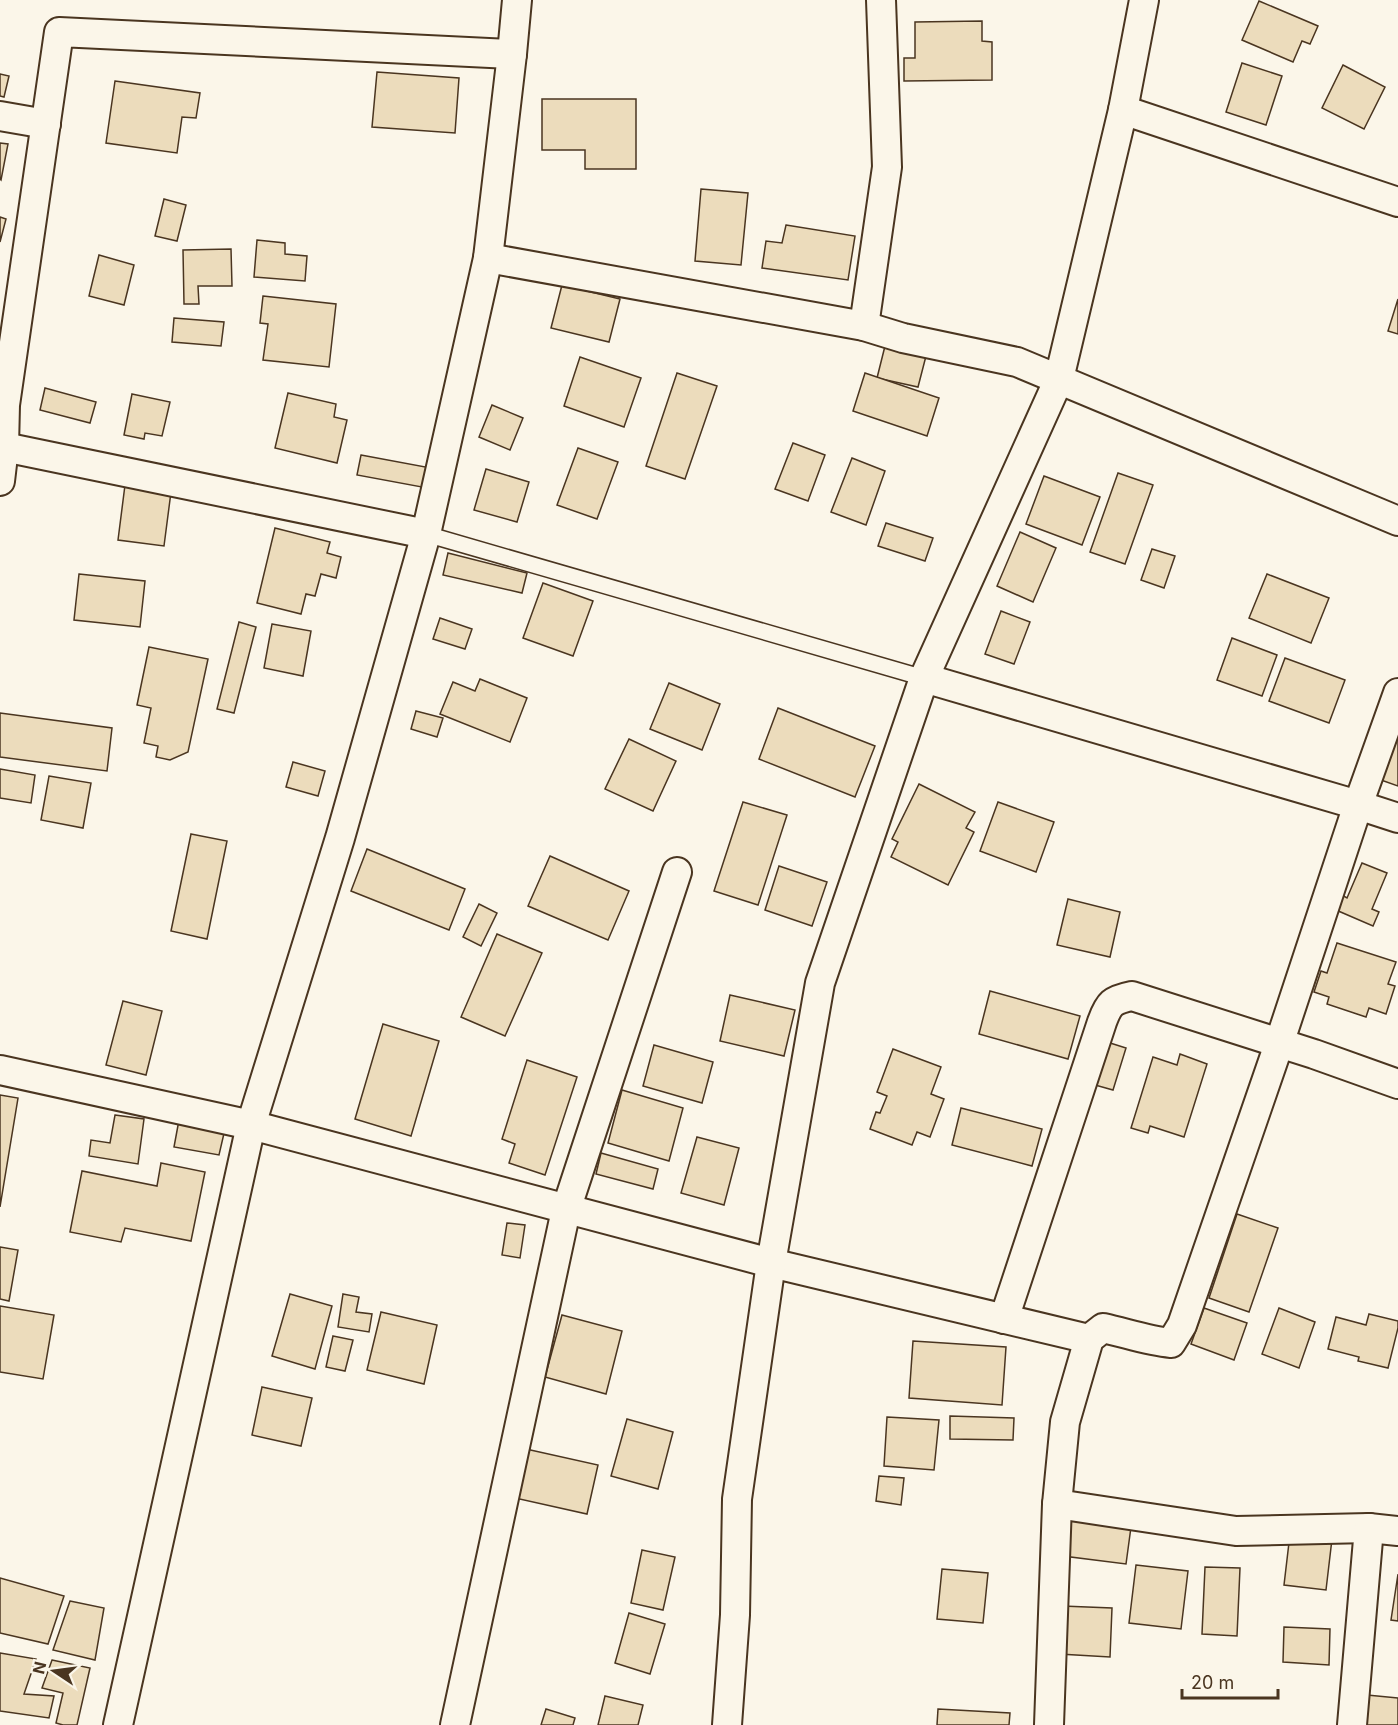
<svg xmlns="http://www.w3.org/2000/svg" width="1398" height="1725" viewBox="0 0 1398 1725" font-family="Inter,sans-serif">
<style>
.building{fill:#ecdcbc;stroke:#4a3520;stroke-width:1.5}
.lines{fill:none;stroke-linecap:round;stroke-linejoin:round}
.service-casing{stroke:#4a3520;stroke-width:18}
.minor-casing{stroke:#4a3520;stroke-width:32}
.service{stroke:#fbf6e9;stroke-width:15}
.minor{stroke:#fbf6e9;stroke-width:28}
</style>
<rect width="100%" height="100%" fill="#fbf6e9"/>
<!-- building -->
<g class="building">
<path d="M 1259,1 L 1318,26 L 1310,44 L 1302,41 L 1293,62 L 1242,40 Z"/>
<path d="M 982,21 L 982,41 L 992,42 L 992,80 L 904,81 L 904,58 L 915,58 L 915,22 Z"/>
<path d="M 1242,63 L 1282,76 L 1266,125 L 1226,112 Z"/>
<path d="M 1343,65 L 1385,87 L 1364,129 L 1322,108 Z"/>
<path d="M 377,72 L 459,78 L 455,133 L 372,127 Z"/>
<path d="M 0,74 L 9,76 L 4,97 L 0,96 Z"/>
<path d="M 115,81 L 200,93 L 196,118 L 182,117 L 177,153 L 106,143 Z"/>
<path d="M 542,99 L 636,99 L 636,169 L 585,169 L 585,150 L 542,150 Z"/>
<path d="M 0,143 L 8,144 L 1,180 L 0,179 Z"/>
<path d="M 701,189 L 748,193 L 741,265 L 695,261 Z"/>
<path d="M 164,199 L 186,205 L 177,241 L 155,236 Z"/>
<path d="M 0,217 L 6,219 L 0,242 Z"/>
<path d="M 786,225 L 855,236 L 848,280 L 762,268 L 766,241 L 782,243 Z"/>
<path d="M 257,240 L 285,243 L 285,254 L 307,256 L 305,281 L 254,277 Z"/>
<path d="M 231,249 L 232,286 L 198,286 L 199,304 L 184,304 L 183,250 Z"/>
<path d="M 99,255 L 134,265 L 124,305 L 89,296 Z"/>
<path d="M 562,285 L 620,299 L 609,342 L 551,328 Z"/>
<path d="M 263,296 L 336,304 L 329,367 L 263,360 L 268,324 L 260,323 Z"/>
<path d="M 1398,299 L 1398,334 L 1388,331 Z"/>
<path d="M 174,318 L 224,322 L 221,346 L 172,342 Z"/>
<path d="M 885,346 L 926,356 L 918,387 L 877,378 Z"/>
<path d="M 580,357 L 641,378 L 624,427 L 564,406 Z"/>
<path d="M 677,373 L 717,386 L 685,479 L 646,466 Z"/>
<path d="M 865,373 L 939,398 L 927,436 L 853,411 Z"/>
<path d="M 45,388 L 96,402 L 90,423 L 40,410 Z"/>
<path d="M 288,393 L 336,404 L 334,417 L 347,420 L 337,463 L 275,448 Z"/>
<path d="M 132,394 L 170,402 L 162,436 L 145,433 L 144,439 L 124,435 Z"/>
<path d="M 492,405 L 523,418 L 510,450 L 479,437 Z"/>
<path d="M 793,443 L 825,455 L 808,501 L 775,489 Z"/>
<path d="M 578,448 L 618,462 L 597,519 L 557,505 Z"/>
<path d="M 361,455 L 431,468 L 427,488 L 357,475 Z"/>
<path d="M 852,458 L 885,471 L 866,525 L 831,512 Z"/>
<path d="M 486,469 L 529,482 L 517,522 L 474,510 Z"/>
<path d="M 1118,473 L 1153,485 L 1125,564 L 1090,552 Z"/>
<path d="M 1044,476 L 1100,497 L 1082,545 L 1026,524 Z"/>
<path d="M 125,485 L 171,492 L 164,546 L 118,540 Z"/>
<path d="M 886,523 L 933,538 L 925,561 L 878,546 Z"/>
<path d="M 275,528 L 330,542 L 327,553 L 341,557 L 336,578 L 321,574 L 315,596 L 306,594 L 301,614 L 257,603 Z"/>
<path d="M 1020,532 L 1056,548 L 1033,602 L 997,586 Z"/>
<path d="M 1152,549 L 1175,556 L 1164,588 L 1141,580 Z"/>
<path d="M 448,553 L 527,573 L 522,593 L 443,575 Z"/>
<path d="M 79,574 L 145,581 L 140,627 L 74,620 Z"/>
<path d="M 1267,574 L 1329,598 L 1311,643 L 1249,618 Z"/>
<path d="M 543,583 L 593,601 L 573,656 L 523,638 Z"/>
<path d="M 1001,611 L 1030,622 L 1014,664 L 985,654 Z"/>
<path d="M 440,618 L 472,629 L 465,649 L 433,639 Z"/>
<path d="M 239,622 L 256,627 L 234,713 L 217,709 Z"/>
<path d="M 272,624 L 311,631 L 303,676 L 264,668 Z"/>
<path d="M 1232,638 L 1277,655 L 1262,696 L 1217,680 Z"/>
<path d="M 149,647 L 208,659 L 188,752 L 170,760 L 156,757 L 158,746 L 144,743 L 151,708 L 137,705 Z"/>
<path d="M 1285,658 L 1345,680 L 1329,723 L 1269,701 Z"/>
<path d="M 480,679 L 527,698 L 510,742 L 440,714 L 453,682 L 475,691 Z"/>
<path d="M 669,683 L 720,704 L 702,750 L 650,729 Z"/>
<path d="M 778,708 L 875,746 L 855,797 L 759,759 Z"/>
<path d="M 416,711 L 443,718 L 437,737 L 411,729 Z"/>
<path d="M 0,713 L 112,728 L 107,771 L 0,757 Z"/>
<path d="M 1396,735 L 1398,736 L 1398,786 L 1381,780 Z"/>
<path d="M 629,739 L 676,761 L 653,811 L 605,789 Z"/>
<path d="M 293,762 L 325,771 L 318,796 L 286,787 Z"/>
<path d="M 0,769 L 35,775 L 31,803 L 0,798 Z"/>
<path d="M 49,776 L 91,783 L 83,828 L 41,820 Z"/>
<path d="M 919,784 L 975,812 L 966,828 L 974,832 L 948,885 L 891,857 L 898,842 L 892,839 Z"/>
<path d="M 743,802 L 787,815 L 758,905 L 714,891 Z"/>
<path d="M 998,802 L 1054,822 L 1036,872 L 980,851 Z"/>
<path d="M 191,834 L 227,841 L 207,939 L 171,931 Z"/>
<path d="M 367,849 L 465,889 L 449,930 L 351,891 Z"/>
<path d="M 550,856 L 629,891 L 608,940 L 528,906 Z"/>
<path d="M 1362,863 L 1387,873 L 1372,909 L 1379,912 L 1373,926 L 1336,910 L 1342,895 L 1347,898 Z"/>
<path d="M 779,866 L 827,882 L 812,926 L 765,910 Z"/>
<path d="M 1068,899 L 1120,912 L 1110,957 L 1057,945 Z"/>
<path d="M 479,904 L 497,913 L 481,946 L 463,937 Z"/>
<path d="M 497,934 L 542,953 L 505,1036 L 461,1017 Z"/>
<path d="M 1337,943 L 1396,962 L 1388,984 L 1395,986 L 1386,1014 L 1369,1008 L 1366,1017 L 1327,1004 L 1329,997 L 1314,992 L 1321,971 L 1327,973 Z"/>
<path d="M 990,991 L 1080,1016 L 1068,1059 L 979,1034 Z"/>
<path d="M 730,995 L 795,1010 L 784,1056 L 720,1041 Z"/>
<path d="M 123,1001 L 162,1011 L 146,1075 L 106,1065 Z"/>
<path d="M 383,1024 L 439,1041 L 411,1136 L 355,1119 Z"/>
<path d="M 1107,1042 L 1126,1048 L 1113,1090 L 1095,1085 Z"/>
<path d="M 654,1045 L 713,1062 L 702,1103 L 643,1086 Z"/>
<path d="M 893,1049 L 941,1067 L 931,1094 L 944,1099 L 930,1137 L 917,1132 L 912,1145 L 870,1129 L 876,1112 L 880,1113 L 887,1096 L 877,1092 Z"/>
<path d="M 1180,1054 L 1207,1064 L 1184,1137 L 1150,1126 L 1148,1133 L 1131,1128 L 1153,1057 L 1177,1065 Z"/>
<path d="M 527,1060 L 577,1077 L 545,1175 L 509,1163 L 515,1144 L 502,1139 Z"/>
<path d="M 622,1090 L 683,1108 L 669,1161 L 608,1143 Z"/>
<path d="M 0,1095 L 18,1098 L 0,1207 Z"/>
<path d="M 961,1108 L 1042,1129 L 1032,1166 L 952,1145 Z"/>
<path d="M 115,1115 L 144,1119 L 138,1164 L 89,1156 L 91,1140 L 110,1143 Z"/>
<path d="M 179,1120 L 225,1129 L 219,1155 L 174,1147 Z"/>
<path d="M 697,1137 L 739,1148 L 724,1205 L 681,1193 Z"/>
<path d="M 601,1153 L 658,1169 L 653,1189 L 596,1174 Z"/>
<path d="M 161,1163 L 205,1172 L 191,1241 L 125,1228 L 121,1242 L 70,1232 L 82,1171 L 157,1186 Z"/>
<path d="M 1237,1214 L 1278,1228 L 1249,1312 L 1209,1298 Z"/>
<path d="M 507,1223 L 525,1225 L 520,1258 L 502,1255 Z"/>
<path d="M 0,1247 L 18,1250 L 9,1301 L 0,1299 Z"/>
<path d="M 290,1294 L 332,1306 L 315,1369 L 272,1356 Z"/>
<path d="M 343,1294 L 359,1297 L 356,1312 L 372,1314 L 369,1332 L 338,1327 Z"/>
<path d="M 0,1306 L 54,1315 L 43,1379 L 0,1372 Z"/>
<path d="M 1204,1308 L 1247,1323 L 1234,1360 L 1191,1344 Z"/>
<path d="M 1279,1308 L 1315,1322 L 1299,1368 L 1262,1354 Z"/>
<path d="M 381,1312 L 437,1325 L 424,1384 L 367,1370 Z"/>
<path d="M 1369,1314 L 1398,1321 L 1398,1328 L 1388,1368 L 1358,1361 L 1359,1357 L 1328,1349 L 1336,1317 L 1366,1325 Z"/>
<path d="M 562,1315 L 622,1331 L 606,1394 L 545,1377 Z"/>
<path d="M 333,1336 L 353,1340 L 345,1371 L 326,1367 Z"/>
<path d="M 913,1341 L 1006,1347 L 1002,1405 L 909,1398 Z"/>
<path d="M 262,1387 L 312,1398 L 301,1446 L 252,1435 Z"/>
<path d="M 950,1416 L 1014,1418 L 1013,1440 L 950,1439 Z"/>
<path d="M 887,1417 L 939,1420 L 934,1470 L 884,1466 Z"/>
<path d="M 627,1419 L 673,1432 L 658,1489 L 611,1476 Z"/>
<path d="M 526,1449 L 598,1465 L 587,1514 L 515,1498 Z"/>
<path d="M 879,1476 L 904,1478 L 901,1505 L 876,1501 Z"/>
<path d="M 1067,1519 L 1131,1527 L 1126,1564 L 1063,1556 Z"/>
<path d="M 1290,1534 L 1332,1539 L 1326,1590 L 1284,1585 Z"/>
<path d="M 642,1550 L 675,1557 L 663,1610 L 631,1603 Z"/>
<path d="M 1136,1565 L 1188,1571 L 1181,1629 L 1129,1623 Z"/>
<path d="M 1205,1567 L 1240,1568 L 1237,1636 L 1202,1634 Z"/>
<path d="M 942,1569 L 988,1573 L 983,1623 L 937,1619 Z"/>
<path d="M 1398,1574 L 1398,1621 L 1391,1620 Z"/>
<path d="M 0,1578 L 64,1596 L 48,1644 L 0,1633 Z"/>
<path d="M 70,1601 L 104,1608 L 95,1660 L 53,1650 Z"/>
<path d="M 1062,1606 L 1112,1608 L 1110,1657 L 1059,1654 Z"/>
<path d="M 629,1613 L 665,1624 L 650,1674 L 615,1663 Z"/>
<path d="M 1284,1627 L 1330,1629 L 1329,1665 L 1283,1662 Z"/>
<path d="M 0,1653 L 36,1659 L 24,1694 L 54,1696 L 49,1718 L 0,1711 Z"/>
<path d="M 52,1660 L 90,1668 L 77,1725 L 63,1725 L 56,1723 L 63,1693 L 42,1688 Z"/>
<path d="M 1367,1695 L 1398,1698 L 1398,1725 L 1365,1725 Z"/>
<path d="M 605,1696 L 643,1705 L 638,1725 L 598,1725 Z"/>
<path d="M 546,1709 L 575,1718 L 573,1725 L 541,1725 Z"/>
<path d="M 938,1709 L 1010,1713 L 1009,1725 L 937,1725 Z"/>
</g>
<g class="lines">
<defs>
<path id="service" d="M 426,534 L 924,678"/>
<g id="minor">
<path d="M 1123,110 L 1398,202"/>
<path d="M 0,116 L 46,124"/>
<path d="M 488,258 L 864,326 L 903,338 L 1017,362 L 1398,521"/>
<path d="M 864,326 L 887,167 L 881,0"/>
<path d="M 4,447 L 426,534"/>
<path d="M 0,481 L 4,447 L 5,405 L 59,32 L 512,54"/>
<path d="M 924,678 L 1358,805 L 1398,818"/>
<path d="M 0,1070 L 251,1125 L 771,1263 L 1089,1339"/>
<path d="M 1004,1319 L 1102,1022 C 1109,1003 1112,1000 1132,996 L 1314,1054 L 1398,1084"/>
<path d="M 1057,1504 L 1236,1531 L 1369,1528 L 1398,1531"/>
<path d="M 118,1725 L 251,1125 L 340,838 L 426,534 L 488,258 L 512,54 L 517,0"/>
<path d="M 455,1725 L 566,1210 L 677,872"/>
<path d="M 727,1725 L 735,1615 L 737,1499 L 771,1263 L 820,983 L 924,678 L 1059,379 L 1123,110 L 1144,0"/>
<path d="M 1049,1725 L 1057,1504 L 1065,1422 L 1089,1339 L 1103,1328 C 1126,1333 1148,1341 1171,1343 L 1182,1325 L 1279,1044 L 1358,805 L 1398,693"/>
<path d="M 1352,1725 L 1369,1528"/>
</g>
</defs>
<!-- service casing -->
<use href="#service" class="service-casing"/>
<!-- minor casing -->
<use href="#minor" class="minor-casing"/>
<!-- service -->
<use href="#service" class="service"/>
<!-- minor -->
<use href="#minor" class="minor"/>
</g>
<!-- north arrow -->
<g transform="translate(54 1671) rotate(283)" stroke="#fbf6e9" stroke-width="4.5" paint-order="stroke">
<path d="M0-4.5L10 22L0 15L-10 22Z" fill="#4a3520"/>
<text y="-9" font-size="16" font-weight="bold" text-anchor="middle" fill="#4a3520">N</text>
</g>
<!-- scale -->
<path d="M1182 1689v9h96v-9" fill="none" stroke="#4a3520" stroke-width="3"/>
<text x="1191" y="1689" font-size="18" fill="#4a3520" stroke="#fbf6e9" stroke-width="4.5" paint-order="stroke">20 m</text>
</svg>
